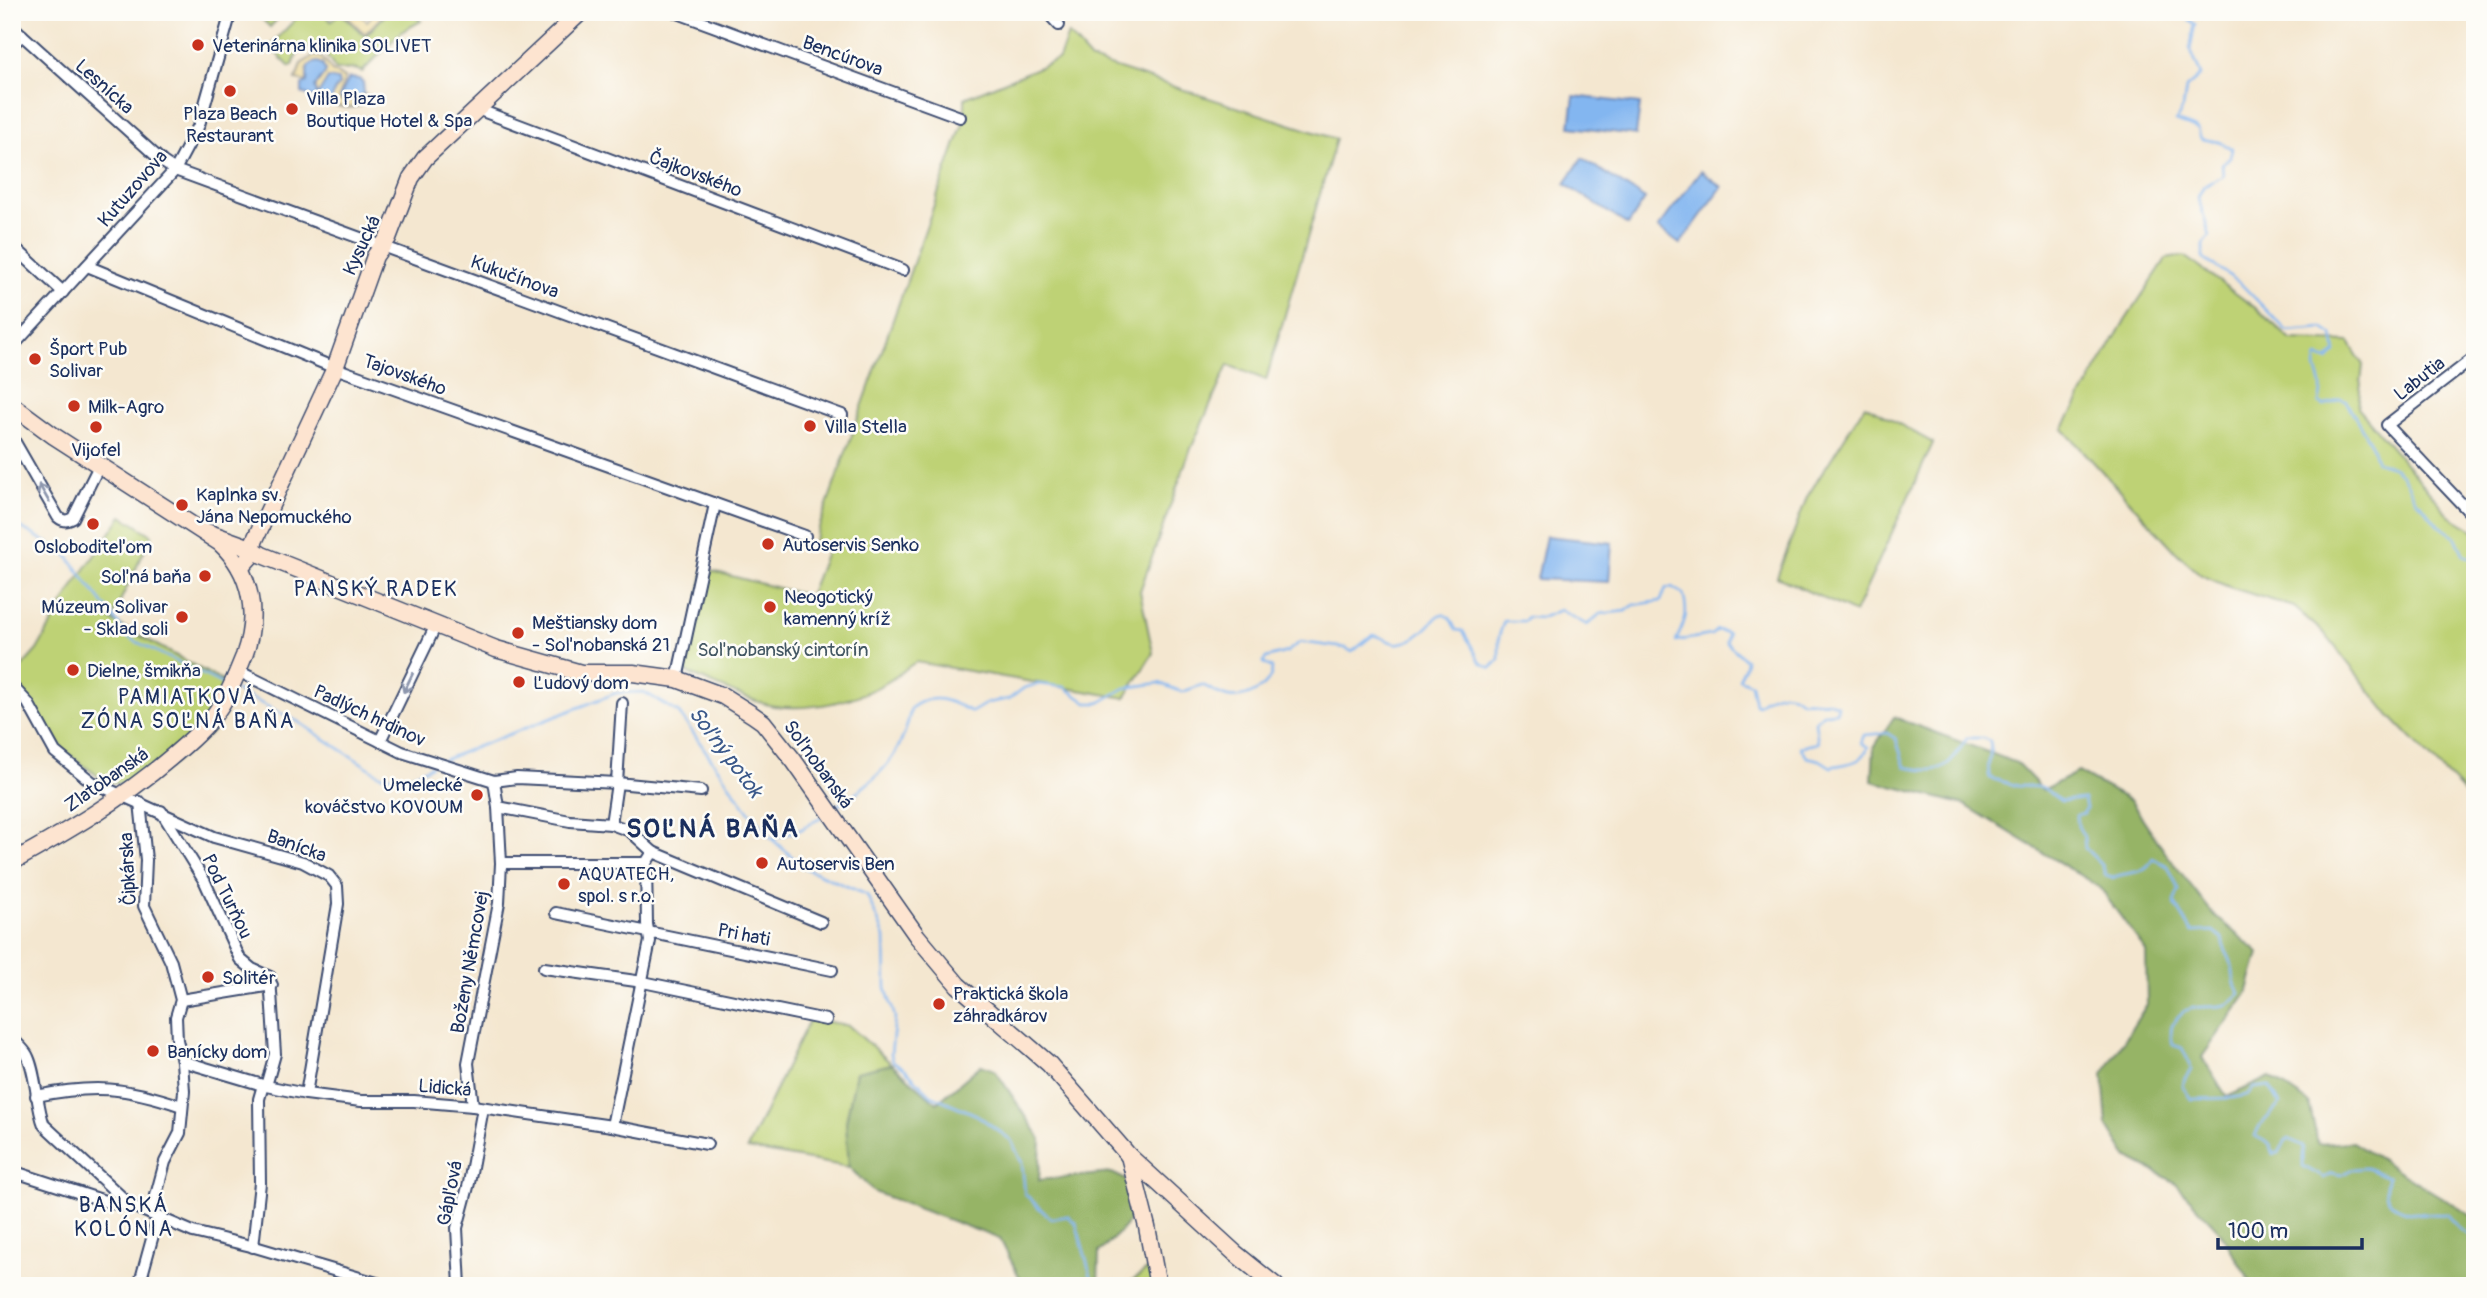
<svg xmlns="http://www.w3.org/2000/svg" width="2487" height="1298" viewBox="0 0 2487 1298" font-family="Pangolin,sans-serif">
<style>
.green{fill:#bed275;stroke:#6c806a;stroke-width:2}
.forest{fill:#96b466;stroke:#587262;stroke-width:2}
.sand{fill:#eeda9e;stroke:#84847e;stroke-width:2}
.water{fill:#83b6f0;stroke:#4f72a7;stroke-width:2}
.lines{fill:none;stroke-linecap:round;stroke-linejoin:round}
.stream{stroke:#83b6f0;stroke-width:2.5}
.street-casing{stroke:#3c4b6f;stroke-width:14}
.secondary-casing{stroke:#3c4b6f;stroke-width:19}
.street{stroke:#fff;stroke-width:10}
.secondary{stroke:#fde4d0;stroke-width:16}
.oneway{stroke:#8d97ae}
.poi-dot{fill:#c8321e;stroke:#fdfcf7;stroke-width:2.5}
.labels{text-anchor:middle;stroke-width:5;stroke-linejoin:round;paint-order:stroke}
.poi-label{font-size:19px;fill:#1b2f5e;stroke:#fdfcf7;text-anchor:start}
.street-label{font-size:19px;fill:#1b2f5e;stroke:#fdfcf7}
.park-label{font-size:19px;fill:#445864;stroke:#fdfcf7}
.neighbourhood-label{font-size:21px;letter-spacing:2px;fill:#1b2f5e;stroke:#fdfcf7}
.water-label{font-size:21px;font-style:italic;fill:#3a588a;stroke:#fdfcf7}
.district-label{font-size:26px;font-weight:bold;letter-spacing:2px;fill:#1b2f5e;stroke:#fdfcf7}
</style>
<rect width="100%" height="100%" fill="#fdfcf7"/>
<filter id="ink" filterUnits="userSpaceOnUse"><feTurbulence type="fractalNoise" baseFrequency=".0143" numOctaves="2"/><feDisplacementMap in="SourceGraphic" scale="14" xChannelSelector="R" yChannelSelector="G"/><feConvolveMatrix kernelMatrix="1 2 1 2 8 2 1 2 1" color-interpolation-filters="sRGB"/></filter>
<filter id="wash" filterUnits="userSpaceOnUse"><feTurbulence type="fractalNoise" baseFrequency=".00686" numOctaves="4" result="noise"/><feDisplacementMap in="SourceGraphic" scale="28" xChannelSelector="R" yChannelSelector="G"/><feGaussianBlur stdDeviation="1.57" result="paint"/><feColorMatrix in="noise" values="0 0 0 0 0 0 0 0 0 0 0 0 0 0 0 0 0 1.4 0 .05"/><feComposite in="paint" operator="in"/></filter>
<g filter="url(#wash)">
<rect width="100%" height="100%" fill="#f4e7d0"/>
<!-- green -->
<g class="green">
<path d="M 255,12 L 284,12 L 270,27 Z"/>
<path d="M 302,12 L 322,12 L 331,21 L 337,15 L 342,14 L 365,36 L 388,12 L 412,12 L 421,21 L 401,32 L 362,72 L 356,69 L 336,70 L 326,55 L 308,48 L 298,53 L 293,65 L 290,67 L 274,51 L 272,44 Z"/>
<path d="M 1068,34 L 1091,60 L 1336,139 L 1266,380 L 1228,365 L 1189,453 L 1140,591 L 1153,653 L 1125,698 L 916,662 C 907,667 899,675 889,681 C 856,701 812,711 774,706 C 753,703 713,683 692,675 L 684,670 L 704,569 L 809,596 L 827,550 L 813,544 L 965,118 L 965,98 L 1059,59 Z"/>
<path d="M 2184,256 L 2257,309 L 2291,340 L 2349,342 L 2363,365 L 2358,408 L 2450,516 L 2475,531 L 2475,804 L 2390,716 L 2325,634 L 2294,607 L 2229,587 L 2201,575 L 2179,555 L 2063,429 L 2121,327 L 2166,259 Z"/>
<path d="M 1865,405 L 1933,443 L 1855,613 L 1777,577 L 1807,497 Z"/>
<path d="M 122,516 L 152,535 L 111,620 L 233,687 L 213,731 L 164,771 L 132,782 L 118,784 L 102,779 L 64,751 L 19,690 L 12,685 L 12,678 L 37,650 L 74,585 Z"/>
<path d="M 810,1018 L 849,1026 L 892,1064 L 856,1072 L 846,1122 L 849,1167 L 747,1149 Z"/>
<path d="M 1154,1265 L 1158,1286 L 1125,1286 Z"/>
</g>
<!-- forest -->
<g class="forest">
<path d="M 1894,717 L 2017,763 L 2043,790 L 2078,772 L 2131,801 L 2165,852 L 2214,915 L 2259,953 L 2247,994 L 2202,1057 L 2227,1097 L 2270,1077 L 2309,1103 L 2318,1144 L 2352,1142 L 2475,1218 L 2475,1286 L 2253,1286 L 2219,1230 L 2173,1181 L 2127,1157 L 2107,1125 L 2103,1074 L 2147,1004 L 2146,951 L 2099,887 L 1965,805 L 1872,781 L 1874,747 Z"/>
<path d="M 892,1064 L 937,1103 L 981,1065 L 995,1070 L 1041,1139 L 1039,1180 L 1112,1173 L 1135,1184 C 1142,1217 1121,1231 1099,1252 L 1098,1286 L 1024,1286 L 1000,1239 L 874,1192 L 849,1167 L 846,1122 L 856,1072 Z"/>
</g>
<!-- sand -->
<g class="sand">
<path d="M 342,12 L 357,12 L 367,21 L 375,12 L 386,12 L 365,34 Z"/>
<path d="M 314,56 L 321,57 L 332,71 L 345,78 L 339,97 L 341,101 L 358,99 L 365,94 L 369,96 C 361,111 345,109 331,104 L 332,94 L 337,88 L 317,97 C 315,86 315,81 325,75 L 313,63 L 307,69 L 307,82 L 296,80 L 301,64 Z"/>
</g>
<!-- water -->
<g class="water">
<path d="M 318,62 L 322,64 L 326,72 L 315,87 L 317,96 L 328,78 L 338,80 L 339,85 L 334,91 L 331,104 L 302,93 L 302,85 L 307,82 C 308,73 304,64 318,62 Z"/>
<path d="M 349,78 L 359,79 L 363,82 L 364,93 L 356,99 L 343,101 L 340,96 Z"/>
<path d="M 1574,96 L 1640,104 L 1636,135 L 1570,127 Z"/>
<path d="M 1582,158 L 1645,199 L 1628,225 L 1565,184 Z"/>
<path d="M 1701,171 L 1722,187 L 1680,244 L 1658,228 Z"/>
<path d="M 1546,536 L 1612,543 L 1609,582 L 1537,579 Z"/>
</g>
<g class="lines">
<!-- stream -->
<g class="stream">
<path d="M 2190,12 L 2189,20 L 2195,24 L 2190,49 L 2201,75 L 2186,88 L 2183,108 L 2176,121 L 2198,129 L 2201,139 L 2220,142 L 2232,149 L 2230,158 L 2222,164 L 2223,176 L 2203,187 L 2198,197 L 2210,236 L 2203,244 L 2203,258 L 2240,283 L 2287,331 L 2323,328 L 2333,335 L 2336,352 L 2328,360 L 2318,357 C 2313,369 2319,374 2321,385 C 2322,391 2320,398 2319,403 L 2324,406 L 2340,399 L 2346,401 L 2372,446 L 2377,462 L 2393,467 L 2402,474 L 2416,500 L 2423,506 L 2439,526 L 2455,536 L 2464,555 L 2475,560"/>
<path d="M 12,522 L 66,554 L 129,638 L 224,685"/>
<path d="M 236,691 L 297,721 L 380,775 L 406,778 L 431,766"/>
<path d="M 443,760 L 616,693 L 644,692 L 679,713 L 746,808 L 772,839 L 805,868 L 867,895 L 885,937 L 886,988 L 895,1017 L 891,1054 L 893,1061 L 905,1069 L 931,1095 L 977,1115 L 1011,1140 L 1022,1163 L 1025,1194 L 1051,1219 L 1067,1216 L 1076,1223 L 1091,1276 L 1086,1286"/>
<path d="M 835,807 C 877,779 902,760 911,708 C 933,691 950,701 972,712 L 987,703 L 1009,699 L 1024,688 L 1038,684 L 1065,687 L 1087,703 L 1099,703 L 1125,688 L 1159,683 L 1182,692 L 1202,685 C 1210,688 1220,696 1228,697 C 1246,700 1272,687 1272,668 L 1263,663 L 1266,658 L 1287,652 L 1300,642 L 1346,648 L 1352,652 L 1373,635 C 1382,636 1387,642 1395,643 C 1413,645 1428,627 1439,615 L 1443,614 L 1450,618 L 1456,630 L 1463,631 L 1481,663 L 1491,668 L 1499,660 L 1499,636 L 1504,621 L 1525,621 L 1527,617 L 1541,618 L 1560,610 L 1587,625 L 1600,614 L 1626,611 L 1634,605 L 1661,601 L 1666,588 L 1672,587 L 1683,594 C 1689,615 1685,621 1676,641 L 1711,635 L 1717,630 L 1728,633 L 1726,642 L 1746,660 L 1745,667 L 1739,679 L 1751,684 L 1755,704 L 1758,705 C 1771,693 1787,688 1802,701 C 1812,699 1818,703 1828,701 L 1838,706 L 1836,712 L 1824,713 L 1815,722 L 1818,743 L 1800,747 L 1807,757 L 1820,760 L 1831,767 C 1847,763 1863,764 1868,747 L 1861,743 L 1864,735 L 1887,733 L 1896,739 L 1905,767 C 1942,774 1947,770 1967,738 L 1984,738 L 1990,741 C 1993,756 1985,766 1990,778 L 2017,786 L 2042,787 L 2061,801 L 2084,799 L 2086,808 L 2084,813 L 2077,815 L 2078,826 L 2084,837 L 2085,848 L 2102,865 L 2106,876 L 2112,878 C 2130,870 2142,877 2153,859 L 2168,866 L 2179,890 L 2174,902 L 2192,932 L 2213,931 L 2222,938 C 2223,949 2226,950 2230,959 C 2235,970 2231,983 2240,993 C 2227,1019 2194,995 2176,1019 C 2169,1028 2171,1035 2173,1045 L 2182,1048 L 2190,1064 L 2191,1070 L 2185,1078 L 2183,1087 L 2191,1099 L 2232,1098 L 2247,1095 L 2253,1088 L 2269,1086 L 2280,1104 L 2259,1127 L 2255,1136 L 2270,1144 L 2274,1154 L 2279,1153 L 2286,1140 L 2289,1139 L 2303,1146 L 2303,1166 L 2324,1178 L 2331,1173 L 2342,1175 L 2352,1169 L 2366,1168 L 2388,1177 C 2375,1214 2421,1215 2447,1214 L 2461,1230 L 2475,1238"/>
<path d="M 772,839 L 802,829 L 824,815"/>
</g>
</g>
</g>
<g filter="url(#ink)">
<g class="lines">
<defs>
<g id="street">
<path d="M 675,12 L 960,117"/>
<path d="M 1047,12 L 1059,25"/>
<path d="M 12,26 L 163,162 L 175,170 L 842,415"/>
<path d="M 12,45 L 22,35"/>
<path d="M 477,109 L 903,270"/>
<path d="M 12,245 L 63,292"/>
<path d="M 87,266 L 335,368 L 805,536"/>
<path d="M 12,347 L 175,170 L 199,125 L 231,12"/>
<path d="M 2475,357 L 2387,425 L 2475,518"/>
<path d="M 12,437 L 58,517 C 64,522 67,521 73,518 L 100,464"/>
<path d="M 238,671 L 402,752 L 494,781 L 517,778 L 617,783 L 701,791"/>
<path d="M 677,679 L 715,504"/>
<path d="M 12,686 L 28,703 L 55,752 L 92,782 L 214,837 L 303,862 L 329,876 L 337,886 L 338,904 L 306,1094"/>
<path d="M 380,741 L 436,625"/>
<path d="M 140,802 L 146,860 L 144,906 L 171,962 L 181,1000 L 176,1017 L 177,1040 L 182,1061 L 184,1091 L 180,1133 L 165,1162 L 151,1214"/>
<path d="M 498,807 L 570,821 L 611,824 L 630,831 L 653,852 L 821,922"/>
<path d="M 161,811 L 205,882 L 240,959 L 252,969 L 270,977 L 275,1054 L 266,1086"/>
<path d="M 611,824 L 617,783 L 622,703"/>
<path d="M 501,863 L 646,863"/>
<path d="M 556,913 L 832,970"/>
<path d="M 544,968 L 643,982 L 826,1020"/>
<path d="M 181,1000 L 272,985"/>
<path d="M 12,1038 C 17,1044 24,1049 27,1055 C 36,1071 36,1105 44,1125 L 130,1205 L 193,1232 L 255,1247 L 387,1286"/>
<path d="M 182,1061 L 266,1086 L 306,1094 L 361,1101 L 414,1101 L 473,1106 L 612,1126 L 707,1144"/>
<path d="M 36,1096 C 95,1084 125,1087 182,1106"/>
<path d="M 473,1106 L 468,1063 L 499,903 L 501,863 L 498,807 L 494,781"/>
<path d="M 612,1126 L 650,941 L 647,924 L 646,863 L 653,852"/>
<path d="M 12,1171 L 111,1203 L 130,1205"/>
<path d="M 253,1247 L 260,1183 L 259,1099 L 263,1085"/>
<path d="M 139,1286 L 158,1217"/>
<path d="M 460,1286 L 457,1228 L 469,1183 L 483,1108"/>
</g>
<g id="secondary">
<path d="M 12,405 L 54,436 L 220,543 C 252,573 259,615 244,656 C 237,673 231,690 221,705 C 208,726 188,743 169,759 C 121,800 68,831 12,862"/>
<path d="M 201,530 L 251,548 L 262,555 L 496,649 L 581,673 L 633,673 L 677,679 L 723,696 L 753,715 L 763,722 L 794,761 L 917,936 L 958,985 L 1049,1064 L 1129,1156 L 1235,1253 L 1276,1286"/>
<path d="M 240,568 L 250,557 L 251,548 L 335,368 L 375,256 L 388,238 L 411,178 L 425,158 L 581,12"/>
<path d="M 1129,1156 L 1147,1227 L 1158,1286"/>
</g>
</defs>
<!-- street casing -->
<use href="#street" class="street-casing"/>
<!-- secondary casing -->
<use href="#secondary" class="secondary-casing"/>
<!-- street -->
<use href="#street" class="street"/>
<!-- secondary -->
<use href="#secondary" class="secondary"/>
</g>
<!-- one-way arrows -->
<defs><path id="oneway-shaft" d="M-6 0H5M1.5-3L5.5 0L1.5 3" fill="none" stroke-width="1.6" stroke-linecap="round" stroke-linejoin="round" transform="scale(1.75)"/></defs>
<g class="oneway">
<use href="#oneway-shaft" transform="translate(44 493) rotate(-120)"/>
<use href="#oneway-shaft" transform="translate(408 683) rotate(116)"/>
</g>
</g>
<!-- markers -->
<g class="poi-dot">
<circle cx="198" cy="45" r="7"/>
<circle cx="230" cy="91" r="7"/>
<circle cx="292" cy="109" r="7"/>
<circle cx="35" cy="359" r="7"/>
<circle cx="74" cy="406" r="7"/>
<circle cx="810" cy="426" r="7"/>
<circle cx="96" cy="427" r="7"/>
<circle cx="182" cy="505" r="7"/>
<circle cx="93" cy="524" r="7"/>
<circle cx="768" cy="544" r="7"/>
<circle cx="205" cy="576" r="7"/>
<circle cx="770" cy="607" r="7"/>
<circle cx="182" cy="617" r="7"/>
<circle cx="518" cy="633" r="7"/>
<circle cx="73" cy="670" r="7"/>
<circle cx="519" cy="682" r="7"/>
<circle cx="477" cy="795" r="7"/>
<circle cx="762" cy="863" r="7"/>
<circle cx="564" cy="884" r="7"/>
<circle cx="208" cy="977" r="7"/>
<circle cx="939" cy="1004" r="7"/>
<circle cx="153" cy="1051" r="7"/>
</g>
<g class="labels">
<!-- poi labels -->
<g class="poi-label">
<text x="212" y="52">Veterinárna klinika SOLIVET</text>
<text x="306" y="105">Villa Plaza<tspan x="306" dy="22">Boutique Hotel &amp; Spa</tspan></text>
<text x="230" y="120" text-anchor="middle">Plaza Beach<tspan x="230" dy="22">Restaurant</tspan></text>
<text x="49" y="355">Šport Pub<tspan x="49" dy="22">Solivar</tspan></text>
<text x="88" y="413">Milk-Agro</text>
<text x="824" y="433">Villa Stella</text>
<text x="96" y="456" text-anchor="middle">Vijofel</text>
<text x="196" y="501">Kaplnka sv.<tspan x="196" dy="22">Jána Nepomuckého</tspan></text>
<text x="782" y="551">Autoservis Senko</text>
<text x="93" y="553" text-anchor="middle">Osloboditeľom</text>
<text x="191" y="583" text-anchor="end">Soľná baňa</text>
<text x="784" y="603">Neogotický<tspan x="784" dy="22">kamenný kríž</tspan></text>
<text x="168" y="613" text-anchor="end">Múzeum Solivar<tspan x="168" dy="22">- Sklad soli</tspan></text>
<text x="532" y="629">Meštiansky dom<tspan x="532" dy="22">- Soľnobanská 21</tspan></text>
<text x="87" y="677">Dielne, šmikňa</text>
<text x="533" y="689">Ľudový dom</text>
<text x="463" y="791" text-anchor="end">Umelecké<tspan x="463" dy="22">kováčstvo KOVOUM</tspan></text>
<text x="776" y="870">Autoservis Ben</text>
<text x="578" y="880">AQUATECH,<tspan x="578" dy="22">spol. s r.o.</tspan></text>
<text x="222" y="984">Solitér</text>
<text x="953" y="1000">Praktická škola<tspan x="953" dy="22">záhradkárov</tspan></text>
<text x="167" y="1058">Banícky dom</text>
</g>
<!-- street labels -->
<g class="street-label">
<text transform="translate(843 55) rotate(20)" y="7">Bencúrova</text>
<text transform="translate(105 86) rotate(42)" y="7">Lesnícka</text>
<text transform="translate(696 173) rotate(21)" y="7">Čajkovského</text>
<text transform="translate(132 188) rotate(-49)" y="7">Kutuzovova</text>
<text transform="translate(361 245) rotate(-65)" y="7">Kysucká</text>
<text transform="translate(515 276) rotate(20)" y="7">Kukučínova</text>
<text transform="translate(405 374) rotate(20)" y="7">Tajovského</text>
<text transform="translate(2419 378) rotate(-38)" y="7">Labutia</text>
<text transform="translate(370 715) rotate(25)" y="7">Padlých hrdinov</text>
<text transform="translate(819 764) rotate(54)" y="7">Soľnobanská</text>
<text transform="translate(106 779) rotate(-35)" y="7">Zlatobanská</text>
<text transform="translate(297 845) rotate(20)" y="7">Banícka</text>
<text transform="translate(127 869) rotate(-93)" y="7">Čipkárska</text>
<text transform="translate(228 896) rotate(64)" y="7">Pod Turňou</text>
<text transform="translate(744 934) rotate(11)" y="7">Pri hati</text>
<text transform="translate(469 962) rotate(-80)" y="7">Boženy Němcovej</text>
<text transform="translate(445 1087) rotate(5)" y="7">Lidická</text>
<text transform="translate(449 1193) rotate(-79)" y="7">Gápľová</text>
</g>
<!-- park labels -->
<g class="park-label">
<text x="783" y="656">Soľnobanský cintorín</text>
</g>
<!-- neighbourhood labels -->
<g class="neighbourhood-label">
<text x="376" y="596">PANSKÝ RADEK</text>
<text x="188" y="704">PAMIATKOVÁ<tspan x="188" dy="24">ZÓNA SOĽNÁ BAŇA</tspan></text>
<text x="124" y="1212">BANSKÁ<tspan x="124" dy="24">KOLÓNIA</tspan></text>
</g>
<!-- water labels -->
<g class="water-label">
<text transform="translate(726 752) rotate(53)" y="7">Soľný potok</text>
</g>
<!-- district labels -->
<g class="district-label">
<text x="713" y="837">SOĽNÁ BAŇA</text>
</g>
</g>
<!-- margin -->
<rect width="2487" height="1298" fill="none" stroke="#fdfcf7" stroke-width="42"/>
<!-- scale -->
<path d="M2218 1238v10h144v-10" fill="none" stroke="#1b2f5e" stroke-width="3.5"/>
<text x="2228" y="1238" font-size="21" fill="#1b2f5e" stroke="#fdfcf7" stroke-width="5" paint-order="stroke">100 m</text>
</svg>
